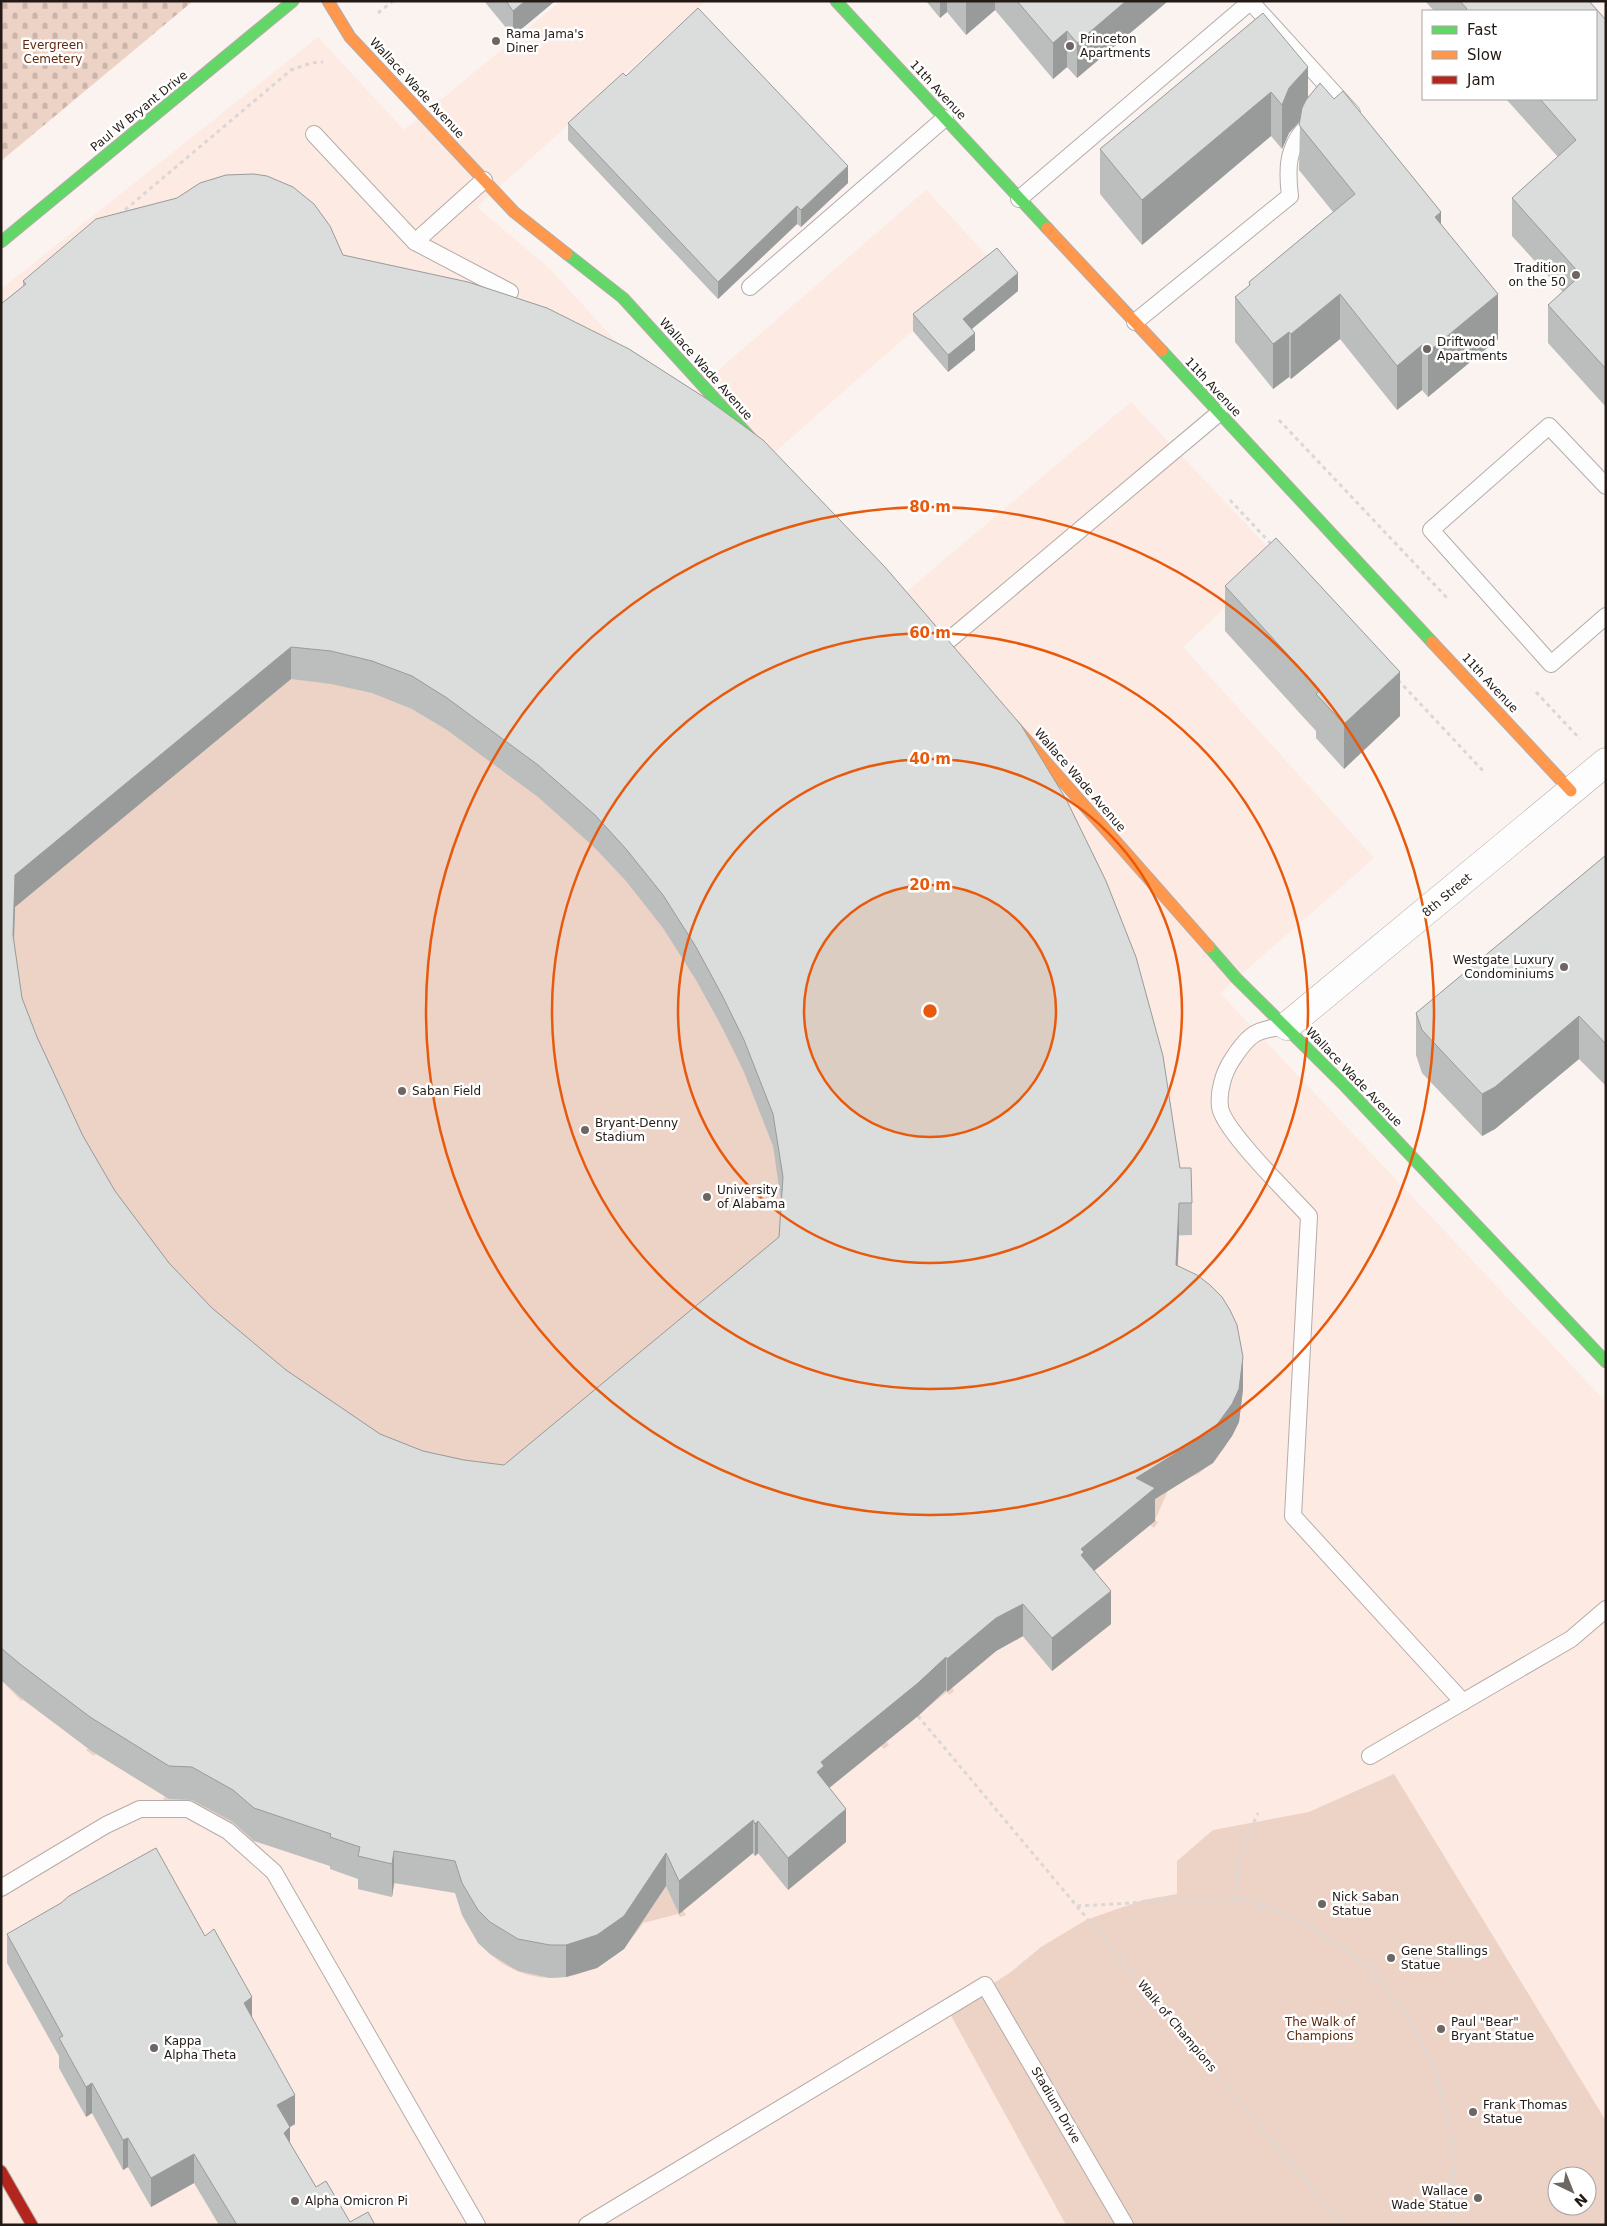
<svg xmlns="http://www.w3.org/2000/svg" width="1607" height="2226" viewBox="0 0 1607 2226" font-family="'DejaVu Sans',sans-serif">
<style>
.built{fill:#fdeae2;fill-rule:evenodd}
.cemetery{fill:url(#cemetery-stones)}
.green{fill:#edd2c6;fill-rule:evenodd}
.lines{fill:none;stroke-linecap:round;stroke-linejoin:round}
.lane-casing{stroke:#b4aca8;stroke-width:18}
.street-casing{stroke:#b4aca8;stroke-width:29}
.fast-casing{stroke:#b4aca8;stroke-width:13}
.slow-casing{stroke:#b4aca8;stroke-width:13}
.jam-casing{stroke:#b4aca8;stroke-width:13}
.path{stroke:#dad8d6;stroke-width:3;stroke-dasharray:4 4;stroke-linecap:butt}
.lane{stroke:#fefdfd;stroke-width:16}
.street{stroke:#fefdfd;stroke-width:28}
.fast{stroke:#63d668;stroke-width:11}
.slow{stroke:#ff974d;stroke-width:11}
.jam{stroke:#b3261e;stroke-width:11}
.wall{fill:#bbbebd;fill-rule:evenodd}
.shaded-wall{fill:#999b9a}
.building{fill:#dadddc;stroke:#999b9a;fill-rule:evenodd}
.ring{fill:none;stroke:#e8590c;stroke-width:2.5}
.poi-dot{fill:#6e6662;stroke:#fff;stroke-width:2}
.labels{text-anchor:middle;stroke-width:5;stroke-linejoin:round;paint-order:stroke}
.poi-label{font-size:12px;fill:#231a15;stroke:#fff;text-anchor:start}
.park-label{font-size:12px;fill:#60280b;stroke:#fff}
.street-label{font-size:12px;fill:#231a15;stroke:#fff}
.centre{fill:#e8590c;stroke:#fff;stroke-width:2.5}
.ring-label{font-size:15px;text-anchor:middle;font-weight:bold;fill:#e8590c;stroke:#fff;stroke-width:5;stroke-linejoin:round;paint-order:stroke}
</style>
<defs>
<pattern id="cemetery-stones" width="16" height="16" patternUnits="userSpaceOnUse" patternTransform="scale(1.25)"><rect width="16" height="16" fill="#edd2c6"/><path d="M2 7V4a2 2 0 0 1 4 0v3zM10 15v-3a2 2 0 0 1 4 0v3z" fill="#cbb4a9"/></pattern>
</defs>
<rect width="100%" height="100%" fill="#faf3f0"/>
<!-- built -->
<path class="built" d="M 561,1 L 706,1 L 477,207 L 550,269 L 676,407 L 926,190 L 992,261 L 776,451 L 741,477 L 874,619 L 1131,402 L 1278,558 L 1183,647 L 1374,858 L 1220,993 L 1606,1402 L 1606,2225 L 1,2225 L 1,289 L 318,37 L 404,130 ZM 1557,2176 L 1587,2176 L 1587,2206 L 1557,2206 Z"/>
<!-- cemetery -->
<path class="cemetery" d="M 1,1 L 193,1 L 1,161 Z"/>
<!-- green -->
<g class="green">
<path d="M 1,337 L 1192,1235 L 1176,1236 L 1178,1270 L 1243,1389 L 1239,1421 L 1223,1450 L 1200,1473 L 1170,1486 L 1155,1520 L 1158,1522 L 1154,1528 L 1150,1525 L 1082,1581 L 1081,1588 L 1111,1624 L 1052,1671 L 1019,1632 L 1015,1635 L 1019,1639 L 1014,1641 L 1012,1638 L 952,1688 L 954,1691 L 949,1695 L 947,1692 L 886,1741 L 889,1745 L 884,1749 L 881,1746 L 821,1795 L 788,1890 L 759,1854 L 755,1856 L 752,1853 L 683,1910 L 686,1915 L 680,1917 L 678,1914 L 643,1923 C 586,2012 470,1989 455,1883 L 395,1881 L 392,1897 L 358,1889 L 361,1876 L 255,1841 L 254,1843 L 172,1804 L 163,1799 L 165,1796 L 96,1754 L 94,1756 L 86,1750 L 88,1748 L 23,1700 L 21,1701 L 1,1680 Z"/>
<path d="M 1394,1774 L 1606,2121 L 1606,2225 L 1066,2225 L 949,2012 L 1011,1972 L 1041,1947 L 1086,1920 L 1143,1900 L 1177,1894 L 1177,1861 L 1213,1830 L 1309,1812 ZM 1557,2176 L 1587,2176 L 1587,2206 L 1557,2206 Z"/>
</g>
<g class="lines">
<defs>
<g id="lane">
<path d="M 1250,1 L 1352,113"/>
<path d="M 314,134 L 415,242 L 510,292"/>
<path d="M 1019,199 L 1250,2"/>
<path d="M 415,242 L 484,180"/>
<path d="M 750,287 L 945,118"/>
<path d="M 1135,322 L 1290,196 C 1286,164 1288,143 1313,120"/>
<path d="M 1606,486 L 1549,426 L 1431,530 L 1551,664 L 1606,616"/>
<path d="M 943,645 L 1219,413"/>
<path d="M 1287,1026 C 1256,1030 1250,1032 1232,1060 C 1224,1072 1218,1091 1220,1107 C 1223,1130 1290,1195 1309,1216 L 1293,1516 L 1463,1702"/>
<path d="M 1370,1756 L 1571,1639 L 1606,1609"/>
<path d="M 1,1888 L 106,1825 L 140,1809 L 188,1809 L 228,1831 L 274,1872 L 477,2225"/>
<path d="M 587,2225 L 985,1985 L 1125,2225"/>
</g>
<path id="street" d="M 1287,1026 L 1606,762"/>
<g id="fast">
<path d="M 836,1 L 1047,228"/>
<path d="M 1,242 L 293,1"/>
<path d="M 567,254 L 623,298 L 756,444"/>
<path d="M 1162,351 L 1432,642"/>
<path d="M 1209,947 L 1236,978 L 1345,1086 L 1606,1362"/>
</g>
<g id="slow">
<path d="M 328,1 L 350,37 L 514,212 L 567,254"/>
<path d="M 1047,228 L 1162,351"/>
<path d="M 1432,642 L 1571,791"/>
<path d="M 1014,726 L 1209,947"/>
</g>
<path id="jam" d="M 1,2171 L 32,2225"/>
</defs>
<!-- lane casing -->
<use href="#lane" class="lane-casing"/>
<!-- street casing -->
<use href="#street" class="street-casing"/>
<!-- fast casing -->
<use href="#fast" class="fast-casing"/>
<!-- slow casing -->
<use href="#slow" class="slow-casing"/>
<!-- jam casing -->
<use href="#jam" class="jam-casing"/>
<!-- path -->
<g class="path">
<path d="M 378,13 L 393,1"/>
<path d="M 119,215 L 291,70 L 311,63 L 323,62"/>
<path d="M 1279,420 L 1449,600"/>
<path d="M 1230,500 L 1273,546"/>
<path d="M 1398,680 L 1485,773"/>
<path d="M 1536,692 L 1580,739"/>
<path d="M 918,1716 L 1343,2225"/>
<path d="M 1236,1899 L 1238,1857 L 1258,1813"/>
<path d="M 1077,1906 C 1117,1904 1155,1901 1194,1900 C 1208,1900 1223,1897 1236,1899 C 1260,1902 1285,1914 1306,1925 C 1418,1984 1466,2104 1451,2225"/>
</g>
<!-- lane -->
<use href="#lane" class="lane"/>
<!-- street -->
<use href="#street" class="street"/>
<!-- fast -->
<use href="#fast" class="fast"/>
<!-- slow -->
<use href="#slow" class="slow"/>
<!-- jam -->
<use href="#jam" class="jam"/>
</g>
<!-- wall -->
<g class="wall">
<path d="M 484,1 L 555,1 L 513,36 Z"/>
<path d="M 926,1 L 1168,1 L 1077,78 L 1067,67 L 1053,79 L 995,10 L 966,35 L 947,12 L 940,18 Z"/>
<path d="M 1425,1 L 1589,1 L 1606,20 L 1606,407 L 1548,343 L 1548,305 L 1563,292 L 1512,236 L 1512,198 L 1558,157 L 1506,99 L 1596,99 L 1596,11 L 1434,11 Z"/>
<path d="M 1263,13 L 1308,97 L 1334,99 L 1441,224 L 1498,339 L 1428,397 L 1422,390 L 1397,410 L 1340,339 L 1291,379 L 1289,377 L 1273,389 L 1235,342 L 1235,297 L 1249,286 L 1249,282 L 1333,212 L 1299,170 L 1300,121 L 1289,133 L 1282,149 L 1271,136 L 1142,245 L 1100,194 L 1100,149 Z"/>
<path d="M 626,76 L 848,183 L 801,227 L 797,224 L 718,299 L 568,140 L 568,123 Z"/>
<path d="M 343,255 L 1180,1168 L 1192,1203 L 1192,1235 L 1179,1235 L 1178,1265 L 1243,1389 L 1239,1422 L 1232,1436 L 1213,1463 L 1155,1499 L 1155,1521 L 1094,1571 L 1111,1624 L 1052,1671 L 1023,1636 L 996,1651 L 947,1692 L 946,1690 L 918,1716 L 829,1788 L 846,1842 L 788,1890 L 758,1853 L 755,1856 L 753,1853 L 679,1914 L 666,1886 L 624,1949 L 597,1968 L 566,1977 L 550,1978 L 518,1971 L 490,1954 L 478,1943 L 462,1915 L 455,1893 L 394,1883 L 392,1897 L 358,1889 L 358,1879 L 330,1869 L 330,1866 L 254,1841 L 233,1822 L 192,1800 L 169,1799 L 90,1750 L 20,1697 L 1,1680 L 1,304 L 23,286 L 23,281 ZM 291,679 L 331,684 L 372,693 L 412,709 L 447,730 L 538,797 L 595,848 L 626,881 L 663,928 L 696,980 L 723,1029 L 744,1072 L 773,1146 L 781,1201 L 779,1237 L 504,1465 L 464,1460 L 423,1451 L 380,1434 L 286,1370 L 212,1308 L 169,1263 L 115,1191 L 83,1136 L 37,1037 L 22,998 L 14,941 L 15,907 Z"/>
<path d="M 1018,291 L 972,329 L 975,350 L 948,372 L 913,331 L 913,314 Z"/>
<path d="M 1225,586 L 1400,716 L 1344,769 L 1316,738 L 1316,731 L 1225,631 Z"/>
<path d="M 1606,855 L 1606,1086 L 1579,1059 L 1495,1129 L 1482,1136 L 1422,1073 L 1416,1055 L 1416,1013 Z"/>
<path d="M 7,1934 L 205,1936 L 252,2017 L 295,2124 L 290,2127 L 290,2143 L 316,2187 L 350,2222 L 375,2225 L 219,2225 L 194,2183 L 151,2207 L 128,2167 L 123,2170 L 92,2113 L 86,2117 L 59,2068 L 59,2056 L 7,1963 Z"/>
</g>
<!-- shaded-wall -->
<g class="shaded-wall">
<path d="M 525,1 L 555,1 L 513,36 L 513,11 Z"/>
<path d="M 940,1 L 947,1 L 947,12 L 940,18 Z"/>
<path d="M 966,1 L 995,1 L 995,10 L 966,35 Z"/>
<path d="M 1126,1 L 1168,1 L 1077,78 L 1077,43 Z"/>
<path d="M 1067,31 L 1067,67 L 1053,79 L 1053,43 Z"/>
<path d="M 1308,67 L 1308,112 L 1289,133 L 1282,149 L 1282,105 L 1289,88 Z"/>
<path d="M 1271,92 L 1271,136 L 1142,245 L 1142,200 Z"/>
<path d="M 848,166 L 848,183 L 801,227 L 801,210 Z"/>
<path d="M 797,206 L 797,224 L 718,299 L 718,282 Z"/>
<path d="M 1441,212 L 1441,257 L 1435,217 Z"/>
<path d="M 1018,273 L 1018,291 L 963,336 L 963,319 Z"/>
<path d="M 1340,294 L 1340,339 L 1291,379 L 1291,334 Z"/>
<path d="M 1498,294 L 1498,339 L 1428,397 L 1428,352 Z"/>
<path d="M 1289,332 L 1289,377 L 1273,389 L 1273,344 Z"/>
<path d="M 975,333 L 975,350 L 948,372 L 948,355 Z"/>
<path d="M 1422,345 L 1422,390 L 1397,410 L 1397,366 Z"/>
<path d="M 291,647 L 291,679 L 15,907 L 13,968 L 13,935 L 15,875 Z"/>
<path d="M 1400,672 L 1400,716 L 1344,769 L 1344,724 Z"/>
<path d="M 1579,1016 L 1579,1059 L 1495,1129 L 1482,1136 L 1482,1094 Z"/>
<path d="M 1179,1203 L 1179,1235 L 1176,1297 L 1176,1265 Z"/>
<path d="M 1243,1357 L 1243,1389 L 1239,1422 L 1232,1436 L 1213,1463 L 1155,1499 L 1155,1521 L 1084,1579 L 1081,1588 L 1081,1549 L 1136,1478 Z"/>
<path d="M 1111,1591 L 1111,1624 L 1052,1671 L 1052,1638 Z"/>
<path d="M 1023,1604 L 1023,1636 L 996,1651 L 947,1692 L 947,1659 L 996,1618 Z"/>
<path d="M 946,1657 L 946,1690 L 918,1716 L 824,1792 L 817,1772 L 821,1762 Z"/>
<path d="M 846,1809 L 846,1842 L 788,1890 L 788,1858 Z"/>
<path d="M 753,1820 L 753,1853 L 679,1914 L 679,1881 Z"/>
<path d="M 758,1821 L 758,1853 L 755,1856 L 755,1824 Z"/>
<path d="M 394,1851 L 394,1883 L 392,1897 L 392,1864 Z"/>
<path d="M 666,1853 L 666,1886 L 624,1949 L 597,1968 L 566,1977 L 566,1945 Z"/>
<path d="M 252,1997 L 252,2027 L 244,2003 Z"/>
<path d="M 92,2083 L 92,2113 L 86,2117 L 86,2087 Z"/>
<path d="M 295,2095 L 295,2124 L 290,2127 L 290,2156 L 284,2162 L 277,2105 Z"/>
<path d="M 128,2138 L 128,2167 L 123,2170 L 123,2140 Z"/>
<path d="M 194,2154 L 194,2183 L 151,2207 L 151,2178 Z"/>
</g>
<!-- building -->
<g class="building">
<path d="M 506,1 L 525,1 L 513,11 Z"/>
<path d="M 1017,1 L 1126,1 L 1077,43 L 1067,31 L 1053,43 Z"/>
<path d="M 1460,1 L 1589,1 L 1606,20 L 1606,369 L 1548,305 L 1581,275 L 1512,198 L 1576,140 L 1540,99 L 1596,99 L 1596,11 L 1465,11 L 1467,9 Z"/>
<path d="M 698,8 L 848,166 L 801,210 L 797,206 L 718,282 L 568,123 L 623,73 L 626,76 Z"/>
<path d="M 1263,13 L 1308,67 L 1289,88 L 1282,105 L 1271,92 L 1142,200 L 1100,149 Z"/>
<path d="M 1320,83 L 1334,99 L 1343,91 L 1441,212 L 1435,217 L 1498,294 L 1428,352 L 1422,345 L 1397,366 L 1340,294 L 1291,334 L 1289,332 L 1273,344 L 1235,297 L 1250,285 L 1249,282 L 1355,194 L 1299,125 L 1302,108 L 1306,100 Z"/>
<path d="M 254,174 L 267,176 L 293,187 L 314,204 L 330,226 L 343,255 L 468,282 L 547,308 L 629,349 L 707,399 L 763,440 L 885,567 L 1021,725 L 1066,799 L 1106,881 L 1136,957 L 1163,1056 L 1180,1168 L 1191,1168 L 1192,1203 L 1179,1203 L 1176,1265 L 1197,1275 L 1210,1285 L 1222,1297 L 1230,1310 L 1237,1325 L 1243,1357 L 1239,1389 L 1232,1404 L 1213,1430 L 1136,1478 L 1155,1488 L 1081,1549 L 1084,1552 L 1081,1555 L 1111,1591 L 1052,1638 L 1023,1604 L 996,1618 L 947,1659 L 946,1657 L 918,1683 L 821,1762 L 824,1766 L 817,1772 L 846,1809 L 788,1858 L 758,1821 L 755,1824 L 753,1820 L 679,1881 L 666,1853 L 624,1916 L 597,1935 L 566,1945 L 550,1945 L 518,1939 L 490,1922 L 478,1910 L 462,1883 L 455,1861 L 394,1851 L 392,1864 L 358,1856 L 360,1847 L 330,1837 L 331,1834 L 254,1808 L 233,1790 L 192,1767 L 169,1766 L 90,1717 L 20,1664 L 1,1648 L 1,304 L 26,284 L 23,281 L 96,219 L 177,198 L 200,183 L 226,175 ZM 291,647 L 331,651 L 372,661 L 412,676 L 447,698 L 538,765 L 595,815 L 626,849 L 663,895 L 696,947 L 723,997 L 744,1040 L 773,1114 L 783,1177 L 779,1237 L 504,1465 L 464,1460 L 423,1451 L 380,1434 L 286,1370 L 212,1308 L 169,1263 L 115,1191 L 83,1136 L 37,1037 L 22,998 L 13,935 L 15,875 Z"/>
<path d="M 997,248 L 1018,273 L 963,319 L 975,333 L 948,355 L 913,314 Z"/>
<path d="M 1276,538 L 1400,672 L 1344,724 L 1316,694 L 1320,690 L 1225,586 Z"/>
<path d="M 1606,855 L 1606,1044 L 1579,1016 L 1495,1087 L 1482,1094 L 1422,1030 L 1416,1013 Z"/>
<path d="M 156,1848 L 205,1936 L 214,1929 L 252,1997 L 244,2003 L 295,2095 L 277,2105 L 290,2127 L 284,2133 L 316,2187 L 326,2181 L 350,2222 L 368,2212 L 375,2225 L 237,2225 L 194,2154 L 151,2178 L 128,2138 L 123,2140 L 92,2083 L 86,2087 L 59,2038 L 63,2036 L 7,1934 L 61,1903 L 69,1896 Z"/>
</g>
<!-- distance rings -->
<circle cx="930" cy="1011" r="126" fill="#e8590c" fill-opacity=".12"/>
<g class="ring">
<circle cx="930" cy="1011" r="126"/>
<circle cx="930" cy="1011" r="252"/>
<circle cx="930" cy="1011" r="378"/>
<circle cx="930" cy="1011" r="504"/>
</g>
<!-- markers -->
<g class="poi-dot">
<circle cx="496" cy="41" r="5"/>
<circle cx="1070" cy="46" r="5"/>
<circle cx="1576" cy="275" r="5"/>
<circle cx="1427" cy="349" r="5"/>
<circle cx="1564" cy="967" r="5"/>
<circle cx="402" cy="1091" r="5"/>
<circle cx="585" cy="1130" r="5"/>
<circle cx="707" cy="1197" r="5"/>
<circle cx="1322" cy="1904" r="5"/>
<circle cx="1391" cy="1958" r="5"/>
<circle cx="1441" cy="2029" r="5"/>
<circle cx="154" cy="2048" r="5"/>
<circle cx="1473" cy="2112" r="5"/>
<circle cx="1478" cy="2198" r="5"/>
<circle cx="295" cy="2201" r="5"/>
</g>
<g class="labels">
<!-- poi labels -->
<g class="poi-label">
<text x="506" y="38">Rama Jama's<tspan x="506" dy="14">Diner</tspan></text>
<text x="1080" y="43">Princeton<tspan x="1080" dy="14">Apartments</tspan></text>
<text x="1566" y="272" text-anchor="end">Tradition<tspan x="1566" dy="14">on the 50</tspan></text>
<text x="1437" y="346">Driftwood<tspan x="1437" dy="14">Apartments</tspan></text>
<text x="1554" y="964" text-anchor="end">Westgate Luxury<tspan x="1554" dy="14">Condominiums</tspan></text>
<text x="412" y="1095">Saban Field</text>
<text x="595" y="1127">Bryant-Denny<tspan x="595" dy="14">Stadium</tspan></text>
<text x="717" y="1194">University<tspan x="717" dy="14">of Alabama</tspan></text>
<text x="1332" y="1901">Nick Saban<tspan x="1332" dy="14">Statue</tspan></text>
<text x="1401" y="1955">Gene Stallings<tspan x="1401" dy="14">Statue</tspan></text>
<text x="1451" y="2026">Paul "Bear"<tspan x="1451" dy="14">Bryant Statue</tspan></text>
<text x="164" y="2045">Kappa<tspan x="164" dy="14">Alpha Theta</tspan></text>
<text x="1483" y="2109">Frank Thomas<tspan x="1483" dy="14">Statue</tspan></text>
<text x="1468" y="2195" text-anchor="end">Wallace<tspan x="1468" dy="14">Wade Statue</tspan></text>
<text x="305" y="2205">Alpha Omicron Pi</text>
</g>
<!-- park labels -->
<g class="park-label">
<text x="53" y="49">Evergreen<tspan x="53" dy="14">Cemetery</tspan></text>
<text x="1320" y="2026">The Walk of<tspan x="1320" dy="14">Champions</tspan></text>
</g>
<!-- street labels -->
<g class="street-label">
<text transform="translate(417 88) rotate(47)" y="4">Wallace Wade Avenue</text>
<text transform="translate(938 90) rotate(47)" y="4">11th Avenue</text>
<text transform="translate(139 111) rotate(-39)" y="4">Paul W Bryant Drive</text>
<text transform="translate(706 369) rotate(48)" y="4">Wallace Wade Avenue</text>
<text transform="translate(1213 387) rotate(47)" y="4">11th Avenue</text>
<text transform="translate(1490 683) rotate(47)" y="4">11th Avenue</text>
<text transform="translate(1080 780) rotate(49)" y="4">Wallace Wade Avenue</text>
<text transform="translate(1447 895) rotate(-40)" y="4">8th Street</text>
<text transform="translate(1354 1077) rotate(46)" y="4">Wallace Wade Avenue</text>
<text transform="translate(1177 2026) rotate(50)" y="4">Walk of Champions</text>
<text transform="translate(1056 2105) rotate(60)" y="4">Stadium Drive</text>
</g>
</g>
<circle cx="930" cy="1011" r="8" class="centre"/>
<g class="ring-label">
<text x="930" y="512">80 m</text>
<text x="930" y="638">60 m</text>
<text x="930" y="764">40 m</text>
<text x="930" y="890">20 m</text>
</g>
<!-- border -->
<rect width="1607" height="2226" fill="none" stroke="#231a15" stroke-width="5"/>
<!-- legend -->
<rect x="1422" y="10" width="175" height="90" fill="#ffffff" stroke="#a7a3a1"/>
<rect x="1432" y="26" width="25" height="8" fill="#63d668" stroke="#a7a3a1"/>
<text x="1467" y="35" font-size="15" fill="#231a15">Fast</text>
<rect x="1432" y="51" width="25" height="8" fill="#ff974d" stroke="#a7a3a1"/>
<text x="1467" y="60" font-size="15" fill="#231a15">Slow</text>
<rect x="1432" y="76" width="25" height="8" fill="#b3261e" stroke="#a7a3a1"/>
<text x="1467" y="85" font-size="15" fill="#231a15">Jam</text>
<!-- north arrow -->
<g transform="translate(1572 2191) rotate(137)"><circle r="24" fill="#ffffff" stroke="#a7a3a1"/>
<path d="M0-4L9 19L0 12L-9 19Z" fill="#6e6662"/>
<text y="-8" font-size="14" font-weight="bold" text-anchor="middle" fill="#231a15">N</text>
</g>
</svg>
